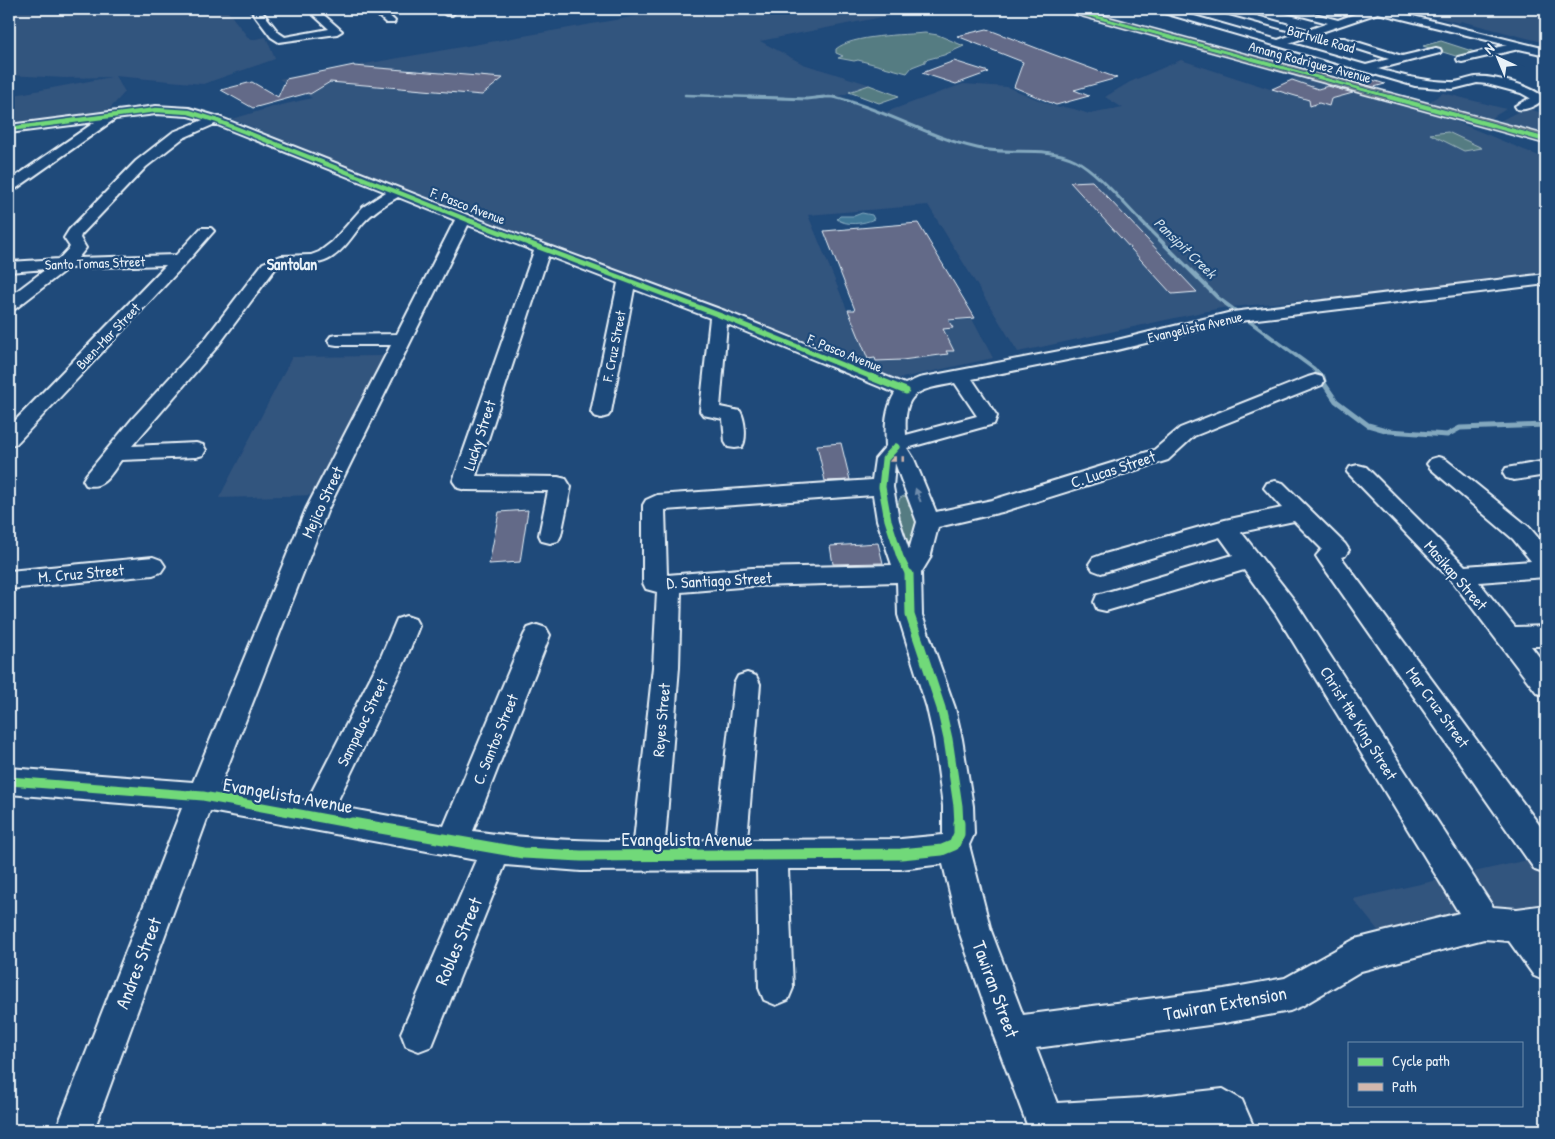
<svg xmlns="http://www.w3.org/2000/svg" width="1555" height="1139" viewBox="0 0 1555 1139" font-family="'Patrick Hand',sans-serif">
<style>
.built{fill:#33547e}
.green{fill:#557c82;stroke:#9eb6bd}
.water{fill:#3f7798;stroke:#83a8be}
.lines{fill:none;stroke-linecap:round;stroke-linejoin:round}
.stream-far3{stroke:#83a8be;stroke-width:2.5}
.stream-far2{stroke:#83a8be;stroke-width:3}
.stream-far1{stroke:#83a8be;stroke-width:4}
.stream{stroke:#83a8be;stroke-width:5}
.building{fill:#636a88;stroke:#e8f1f8}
.minor-casing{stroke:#e8f1f8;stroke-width:4}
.major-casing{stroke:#e8f1f8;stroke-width:3}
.minor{fill:#1f4a7a;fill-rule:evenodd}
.major{fill:#6d7d8c;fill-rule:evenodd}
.quiet{stroke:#d1b7ad;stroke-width:5.5;stroke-dasharray:11 5.5;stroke-linecap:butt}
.cycleway-far5-casing{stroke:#1f4a7a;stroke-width:4.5}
.cycleway-far4-casing{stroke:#1f4a7a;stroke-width:6}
.cycleway-far3-casing{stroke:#1f4a7a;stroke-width:8}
.cycleway-far2-casing{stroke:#1f4a7a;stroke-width:9}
.cycleway-far1-casing{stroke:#1f4a7a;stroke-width:12}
.cycleway-casing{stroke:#1f4a7a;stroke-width:14}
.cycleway-far5{stroke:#71d979;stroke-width:3}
.cycleway-far4{stroke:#71d979;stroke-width:4.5}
.cycleway-far3{stroke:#71d979;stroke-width:5}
.cycleway-far2{stroke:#71d979;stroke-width:7}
.cycleway-far1{stroke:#71d979;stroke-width:9}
.cycleway{stroke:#71d979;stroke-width:11}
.oneway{fill:#6f8dac}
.labels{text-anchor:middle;stroke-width:4.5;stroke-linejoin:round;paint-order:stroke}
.far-street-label{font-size:14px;fill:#e8f1f8;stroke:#1f4a7a}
.far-water-label{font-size:15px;font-style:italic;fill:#cfdfea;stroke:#1f4a7a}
.far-quarter-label{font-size:16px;font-weight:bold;fill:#e8f1f8;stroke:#1f4a7a}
.street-label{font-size:16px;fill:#e8f1f8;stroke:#1f4a7a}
.near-street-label{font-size:19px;fill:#e8f1f8;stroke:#1f4a7a}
</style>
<rect width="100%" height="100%" fill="#1f4a7a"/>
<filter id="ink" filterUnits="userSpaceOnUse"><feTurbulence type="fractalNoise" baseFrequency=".02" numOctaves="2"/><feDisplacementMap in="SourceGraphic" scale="10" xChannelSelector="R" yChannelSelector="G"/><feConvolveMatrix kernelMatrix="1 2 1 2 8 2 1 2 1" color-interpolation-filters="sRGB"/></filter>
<g filter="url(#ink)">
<!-- built -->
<g class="built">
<path d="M 9,9 L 226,9 L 250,40 L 266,37 L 275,59 L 203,84 L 115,76 L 125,92 L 105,114 L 9,126 L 9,96 L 111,77 L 64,78 L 9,75 Z"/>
<path d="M 670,9 L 923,9 L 760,41 L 803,64 L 871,85 L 840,96 L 886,112 L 963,84 L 1007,87 L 1059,108 L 1063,107 L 1074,109 L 1089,114 L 1123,108 L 1105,97 L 1130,82 L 1181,60 L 1270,89 L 1298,76 L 1445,117 L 1546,159 L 1546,277 L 1221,308 L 1018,352 L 928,205 L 808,215 L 855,329 L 972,319 L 993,358 L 897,379 L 371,176 L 232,119 L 273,107 L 312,98 L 279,79 L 672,10 Z"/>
<path d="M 1404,9 L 1546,9 L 1546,43 L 1461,21 L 1459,23 Z"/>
<path d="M 1443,93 L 1506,109 L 1490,119 L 1427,103 Z"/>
<path d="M 1525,108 L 1546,114 L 1546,135 L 1498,122 Z"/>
<path d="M 387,356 L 316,495 L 219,498 L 292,357 Z"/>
<path d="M 1546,856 L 1546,928 L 1509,930 L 1400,958 L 1353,899 Z"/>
</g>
<!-- green -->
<g class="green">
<path d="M 925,33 L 938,35 L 964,46 L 944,55 L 925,60 L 925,62 L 912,67 L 907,73 L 858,60 L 854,61 L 838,58 L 843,56 L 836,53 L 836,49 C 852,35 904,35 925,33 Z"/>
<path d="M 1441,41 L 1478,53 L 1459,57 L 1423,46 Z"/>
<path d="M 869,85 L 899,96 L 879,103 L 849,92 Z"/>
<path d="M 1448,132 L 1482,148 L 1464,151 L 1430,134 Z"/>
<path d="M 904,496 L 909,498 C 917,518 921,530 910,549 L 903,547 L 899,543 L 897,508 L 900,498 Z"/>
</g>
<!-- water -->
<path class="water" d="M 862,213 L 872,215 L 874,219 C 864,224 845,226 837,219 L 840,216 L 854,216 Z"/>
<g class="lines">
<!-- stream-far3 -->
<g class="stream-far3">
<path d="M 685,95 L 784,98"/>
<path d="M 815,98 L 829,97 L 839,98"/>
</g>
<!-- stream-far2 -->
<g class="stream-far2">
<path d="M 749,97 L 807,99 L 824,97"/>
<path d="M 834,97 C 884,109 928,137 977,148 C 1009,156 1045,145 1075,160 C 1097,171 1124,204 1142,222"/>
</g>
<!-- stream-far1 -->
<path class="stream-far1" d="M 1141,221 L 1218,298 L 1313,368 L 1323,378"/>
<!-- stream -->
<path class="stream" d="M 1323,377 L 1325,385 L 1336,401 L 1368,425 L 1389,431 L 1447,435 L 1460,428 L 1546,425"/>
</g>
<!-- building -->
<g class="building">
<path d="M 987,29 L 1052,54 L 1117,78 L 1074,90 L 1089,96 L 1056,105 L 1014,87 L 1023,62 L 957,36 Z"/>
<path d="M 954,61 L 989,72 L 956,84 L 922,73 Z"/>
<path d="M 354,65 L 354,66 L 503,78 L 482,95 L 330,82 L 310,94 L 308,93 L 253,108 L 221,90 L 252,82 L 278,97 L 286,79 Z"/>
<path d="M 1360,76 L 1385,84 L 1374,87 L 1348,80 Z"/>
<path d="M 1292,80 L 1318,89 L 1328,86 L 1353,93 L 1331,99 L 1329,106 L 1319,103 L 1310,106 L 1309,100 L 1272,89 Z"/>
<path d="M 1092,181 L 1197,292 L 1172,294 L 1070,182 Z"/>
<path d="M 918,223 L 975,318 L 948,320 L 953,328 L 943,329 L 954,351 L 946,351 L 948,354 L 902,360 L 876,361 L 875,358 L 868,359 L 848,310 L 855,310 L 824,231 Z"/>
<path d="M 841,443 L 850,480 L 825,481 L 817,445 Z"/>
<path d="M 528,510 L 520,562 L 489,564 L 499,512 Z"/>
<path d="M 878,543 L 883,563 L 833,564 L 830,546 Z"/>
</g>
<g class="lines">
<defs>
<g id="minor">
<path d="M 250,9 L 260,9 L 279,33 L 285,37 L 329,29 L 307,9 L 317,9 L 342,31 L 337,34 L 279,42 L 271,37 Z"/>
<path d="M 371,9 L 382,9 L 395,21 L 394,23 L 386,23 Z"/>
<path d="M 439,9 L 450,9 L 454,13 L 452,15 L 446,15 Z"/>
<path d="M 1155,9 L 1170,9 L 1278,40 L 1298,33 L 1218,11 L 1216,9 L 1231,9 L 1308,30 L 1328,23 L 1283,11 L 1281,9 L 1296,9 L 1338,20 L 1369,9 L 1385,9 L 1546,49 L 1546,55 L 1519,49 L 1462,62 L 1458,61 L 1457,59 L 1458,57 L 1507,45 L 1378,13 L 1289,43 L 1366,65 L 1389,59 L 1336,42 L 1335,40 L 1336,38 L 1344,38 L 1402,56 L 1436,48 L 1440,49 L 1441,51 L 1440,53 L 1378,69 C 1403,76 1424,81 1450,82 C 1458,83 1467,78 1476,77 C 1491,75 1534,86 1544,98 C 1539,105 1525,111 1517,109 L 1515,106 L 1530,98 L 1521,93 L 1487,84 L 1477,83 L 1453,89 L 1415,86 L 1157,11 Z"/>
<path d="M 156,106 L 189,108 L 219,117 L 503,229 L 725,311 L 905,384 L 919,378 L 1117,340 L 1232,312 L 1546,274 L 1546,284 L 1232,322 L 1117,350 L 972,379 L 997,416 L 994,424 L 907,448 L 914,459 L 936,512 L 992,500 L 1154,450 L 1180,428 L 1308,377 L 1315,375 L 1322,377 L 1324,381 L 1322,385 L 1194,436 L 1168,460 L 1002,512 L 938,527 L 930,558 L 921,573 L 922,615 L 955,708 L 962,739 L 973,806 L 974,834 L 969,845 L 991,931 L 1023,1015 L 1224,989 L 1285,978 L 1355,939 L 1459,913 L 1276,614 L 1244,570 L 1106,611 L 1097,609 L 1094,602 L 1097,595 L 1233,555 L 1220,537 L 1101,573 L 1093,570 L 1089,564 L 1093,558 L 1101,555 L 1225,520 L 1282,508 L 1264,488 L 1267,483 L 1275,481 L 1283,483 L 1345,544 L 1349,550 L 1345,556 L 1341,557 L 1546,834 L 1546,874 L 1535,870 L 1320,562 L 1316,556 L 1322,549 L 1294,521 L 1241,532 L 1294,600 L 1493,907 L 1517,909 L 1546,905 L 1546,981 L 1534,976 L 1509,941 L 1484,939 L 1361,971 L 1302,1006 L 1290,1011 L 1224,1023 L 1036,1048 L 1057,1103 L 1141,1098 L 1223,1089 L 1242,1100 L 1255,1130 L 1217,1130 L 1216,1127 L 1191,1130 L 1029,1130 L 993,1034 L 994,1032 L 959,931 L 943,864 L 901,869 L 788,869 L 793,988 L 788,1000 L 776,1005 L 764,1000 L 759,988 L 757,870 L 581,871 L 505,865 L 432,1046 L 419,1051 L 406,1046 L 401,1033 L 476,860 L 210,811 L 94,1130 L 56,1130 L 182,808 L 9,794 L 9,768 L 193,782 L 306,509 L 391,345 L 337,345 L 331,344 L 328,340 L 331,336 L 337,335 L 397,334 L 455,220 L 398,197 C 385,204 373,212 363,223 C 353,235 345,249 331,258 C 314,269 291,259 275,269 L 217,347 L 132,446 L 196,443 L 203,445 L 206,450 L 203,455 L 196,457 L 121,460 C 112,472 104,490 86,485 L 83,480 L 86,475 L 132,419 L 205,339 L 263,263 L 281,256 L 311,255 L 319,252 L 332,242 L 363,207 L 386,192 L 215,124 L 183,138 L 146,167 L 81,235 L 80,238 L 86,248 L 78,258 L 176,255 L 201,228 L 211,228 L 214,231 L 186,263 L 16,444 L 9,445 L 9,427 L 166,265 L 68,268 L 15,309 L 9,310 L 9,297 L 46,269 L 9,272 L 9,262 L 59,259 L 70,247 L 64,238 L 69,230 L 136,161 L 173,132 L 203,120 L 188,116 L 156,114 L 115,119 L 14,190 L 9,191 L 9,181 L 95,122 L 9,133 L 9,125 ZM 468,225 L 534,251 L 453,481 L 458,488 L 466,490 L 548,491 L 539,535 L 542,541 L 550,543 L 558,541 L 561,535 L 571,487 L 566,479 L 558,477 L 476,476 L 548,256 L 618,283 L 591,412 L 594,416 L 601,418 L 608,416 L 611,412 L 634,289 L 710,318 L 700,411 L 703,415 L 723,419 L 725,442 L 728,447 L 735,448 L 742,447 C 747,439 745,419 740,411 L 720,407 L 727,324 L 895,393 C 885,410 885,426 886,446 L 875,459 L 872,480 L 657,495 L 646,500 L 643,505 L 643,583 L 646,589 L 657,592 L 653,667 L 634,841 C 578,841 528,839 473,831 L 550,635 L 546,628 L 537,625 L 528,628 L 524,635 L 444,826 L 335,806 L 406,659 L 419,626 L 415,619 L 406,616 L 397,619 L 380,659 L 307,801 L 220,786 L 328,509 ZM 955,383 L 977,416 L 906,435 C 903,391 917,390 955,383 ZM 895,463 L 917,522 L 909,550 L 899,520 L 893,487 ZM 873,495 L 877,520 L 892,565 L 752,568 L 667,575 L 665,510 ZM 897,582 L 898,615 L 927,708 L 934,739 L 943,806 L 943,835 L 901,839 L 747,840 L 760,684 L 756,676 L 747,673 L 738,676 L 734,684 L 716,840 L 665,841 L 679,667 L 681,592 L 752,586 Z"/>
<path d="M 1438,457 L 1445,459 L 1529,527 L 1546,547 L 1546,577 L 1479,582 L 1515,627 L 1546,626 L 1546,646 L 1531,646 L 1546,666 L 1546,696 L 1537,693 L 1452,581 L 1347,472 L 1350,467 L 1358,465 L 1366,467 L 1465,566 L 1531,561 L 1513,539 L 1431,469 L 1427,464 L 1431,459 Z"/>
<path d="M 1546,461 L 1546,475 L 1514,480 L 1506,478 L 1503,473 L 1506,468 Z"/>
<path d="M 153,557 L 161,560 L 165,566 L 161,572 L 153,575 L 9,589 L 9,571 Z"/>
</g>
<path id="major" d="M 1061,9 L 1079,9 L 1546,135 L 1546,144 L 1063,11 Z"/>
</defs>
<!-- minor casing -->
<use href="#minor" class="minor-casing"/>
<!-- major casing -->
<use href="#major" class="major-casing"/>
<!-- minor -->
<use href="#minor" class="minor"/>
<!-- major -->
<use href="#major" class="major"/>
<!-- quiet -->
<path class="quiet" d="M 885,459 L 904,459"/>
<defs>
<path id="cycleway-far5" d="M 1067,9 L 1394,98"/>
<g id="cycleway-far4">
<path d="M 1389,97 L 1546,140"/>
<path d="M 9,129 L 156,110 L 189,112 L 215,120 L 473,222"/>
</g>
<path id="cycleway-far3" d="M 470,221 L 719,315 L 874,378"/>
<g id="cycleway-far2">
<path d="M 871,377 L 906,391"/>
<path d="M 896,447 L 885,459 L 882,487 L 888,520 L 900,557 L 909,575"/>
</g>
<g id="cycleway-far1">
<path d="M 909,574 L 910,615 L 941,708 L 948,739 L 958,806 L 959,825"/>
<path d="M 9,781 L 203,796 L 359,825"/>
</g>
<path id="cycleway" d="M 352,823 L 523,853 L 581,856 L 901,854 L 942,850 L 954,845 L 959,834 L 959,823"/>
</defs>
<!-- cycleway-far5 casing -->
<use href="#cycleway-far5" class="cycleway-far5-casing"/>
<!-- cycleway-far4 casing -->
<use href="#cycleway-far4" class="cycleway-far4-casing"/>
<!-- cycleway-far3 casing -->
<use href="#cycleway-far3" class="cycleway-far3-casing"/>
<!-- cycleway-far2 casing -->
<use href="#cycleway-far2" class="cycleway-far2-casing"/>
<!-- cycleway-far1 casing -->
<use href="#cycleway-far1" class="cycleway-far1-casing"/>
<!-- cycleway casing -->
<use href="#cycleway" class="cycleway-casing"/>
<!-- cycleway-far5 -->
<use href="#cycleway-far5" class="cycleway-far5"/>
<!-- cycleway-far4 -->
<use href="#cycleway-far4" class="cycleway-far4"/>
<!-- cycleway-far3 -->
<use href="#cycleway-far3" class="cycleway-far3"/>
<!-- cycleway-far2 -->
<use href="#cycleway-far2" class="cycleway-far2"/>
<!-- cycleway-far1 -->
<use href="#cycleway-far1" class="cycleway-far1"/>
<!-- cycleway -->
<use href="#cycleway" class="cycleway"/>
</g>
<!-- one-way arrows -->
<defs><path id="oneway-solid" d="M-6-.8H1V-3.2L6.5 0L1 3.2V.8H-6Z" transform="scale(1.25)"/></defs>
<use class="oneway" href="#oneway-solid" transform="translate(918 495) rotate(-111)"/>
</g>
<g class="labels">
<!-- far-street labels -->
<g class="far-street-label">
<text transform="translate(1321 39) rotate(16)" y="5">Bartville Road</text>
<text transform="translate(1310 62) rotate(15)" y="5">Amang Rodriguez Avenue</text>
<text transform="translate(468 206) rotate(21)" y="5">F. Pasco Avenue</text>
<text transform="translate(95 263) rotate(-2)" y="5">Santo Tomas Street</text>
<text transform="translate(1195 327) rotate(-13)" y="5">Evangelista Avenue</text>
<text transform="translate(108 336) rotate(-46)" y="5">Buen-Mar Street</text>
<text transform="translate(614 346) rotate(-79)" y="5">F. Cruz Street</text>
<text transform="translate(845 353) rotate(22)" y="5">F. Pasco Avenue</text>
</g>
<!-- far-water labels -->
<g class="far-water-label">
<text transform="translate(1185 248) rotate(44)" y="5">Pansipit Creek</text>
</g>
<!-- far-quarter labels -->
<g class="far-quarter-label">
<text x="292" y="270">Santolan</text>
</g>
<!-- street labels -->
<g class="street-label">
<text transform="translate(479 435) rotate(-72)" y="6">Lucky Street</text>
<text transform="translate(1113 469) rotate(-18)" y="6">C. Lucas Street</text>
<text transform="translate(322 502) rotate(-65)" y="6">Mejico Street</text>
<text transform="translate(81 573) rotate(-5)" y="6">M. Cruz Street</text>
<text transform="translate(1456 575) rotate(49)" y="6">Masikap Street</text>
<text transform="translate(719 580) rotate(-3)" y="6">D. Santiago Street</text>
<text transform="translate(1438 707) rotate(54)" y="6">Mar Cruz Street</text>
<text transform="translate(661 720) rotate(-85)" y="6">Reyes Street</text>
<text transform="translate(362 722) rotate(-64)" y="6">Sampaloc Street</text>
<text transform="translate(1359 723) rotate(58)" y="6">Christ the King Street</text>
<text transform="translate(495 739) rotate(-68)" y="6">C. Santos Street</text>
</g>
<!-- near-street labels -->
<g class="near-street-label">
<text transform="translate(288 795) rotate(10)" y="7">Evangelista Avenue</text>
<text x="687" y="846">Evangelista Avenue</text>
<text transform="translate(458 941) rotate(-67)" y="7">Robles Street</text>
<text transform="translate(138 963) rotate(-69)" y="7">Andres Street</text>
<text transform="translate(996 989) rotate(70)" y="7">Tawiran Street</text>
<text transform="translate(1225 1003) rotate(-10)" y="7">Tawiran Extension</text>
</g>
</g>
<!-- margin -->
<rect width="1555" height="1139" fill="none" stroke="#1f4a7a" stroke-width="30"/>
<rect x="15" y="15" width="1525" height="1109" fill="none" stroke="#e8f1f8" stroke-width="2" filter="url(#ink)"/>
<!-- legend -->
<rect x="1348" y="1042" width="175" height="65" fill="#1f4a7a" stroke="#6f8dac"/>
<rect x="1358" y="1058" width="25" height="8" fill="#71d979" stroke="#6f8dac"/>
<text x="1392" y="1066" font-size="15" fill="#e8f1f8">Cycle path</text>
<rect x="1358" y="1083" width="25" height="8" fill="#d1b7ad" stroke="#6f8dac"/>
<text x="1392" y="1092" font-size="15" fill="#e8f1f8">Path</text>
<!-- north arrow -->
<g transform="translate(1498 58) rotate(316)" stroke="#1f4a7a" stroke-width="4" paint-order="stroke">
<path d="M0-4L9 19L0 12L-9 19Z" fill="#e8f1f8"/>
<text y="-8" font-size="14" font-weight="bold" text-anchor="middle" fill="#e8f1f8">N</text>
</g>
</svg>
